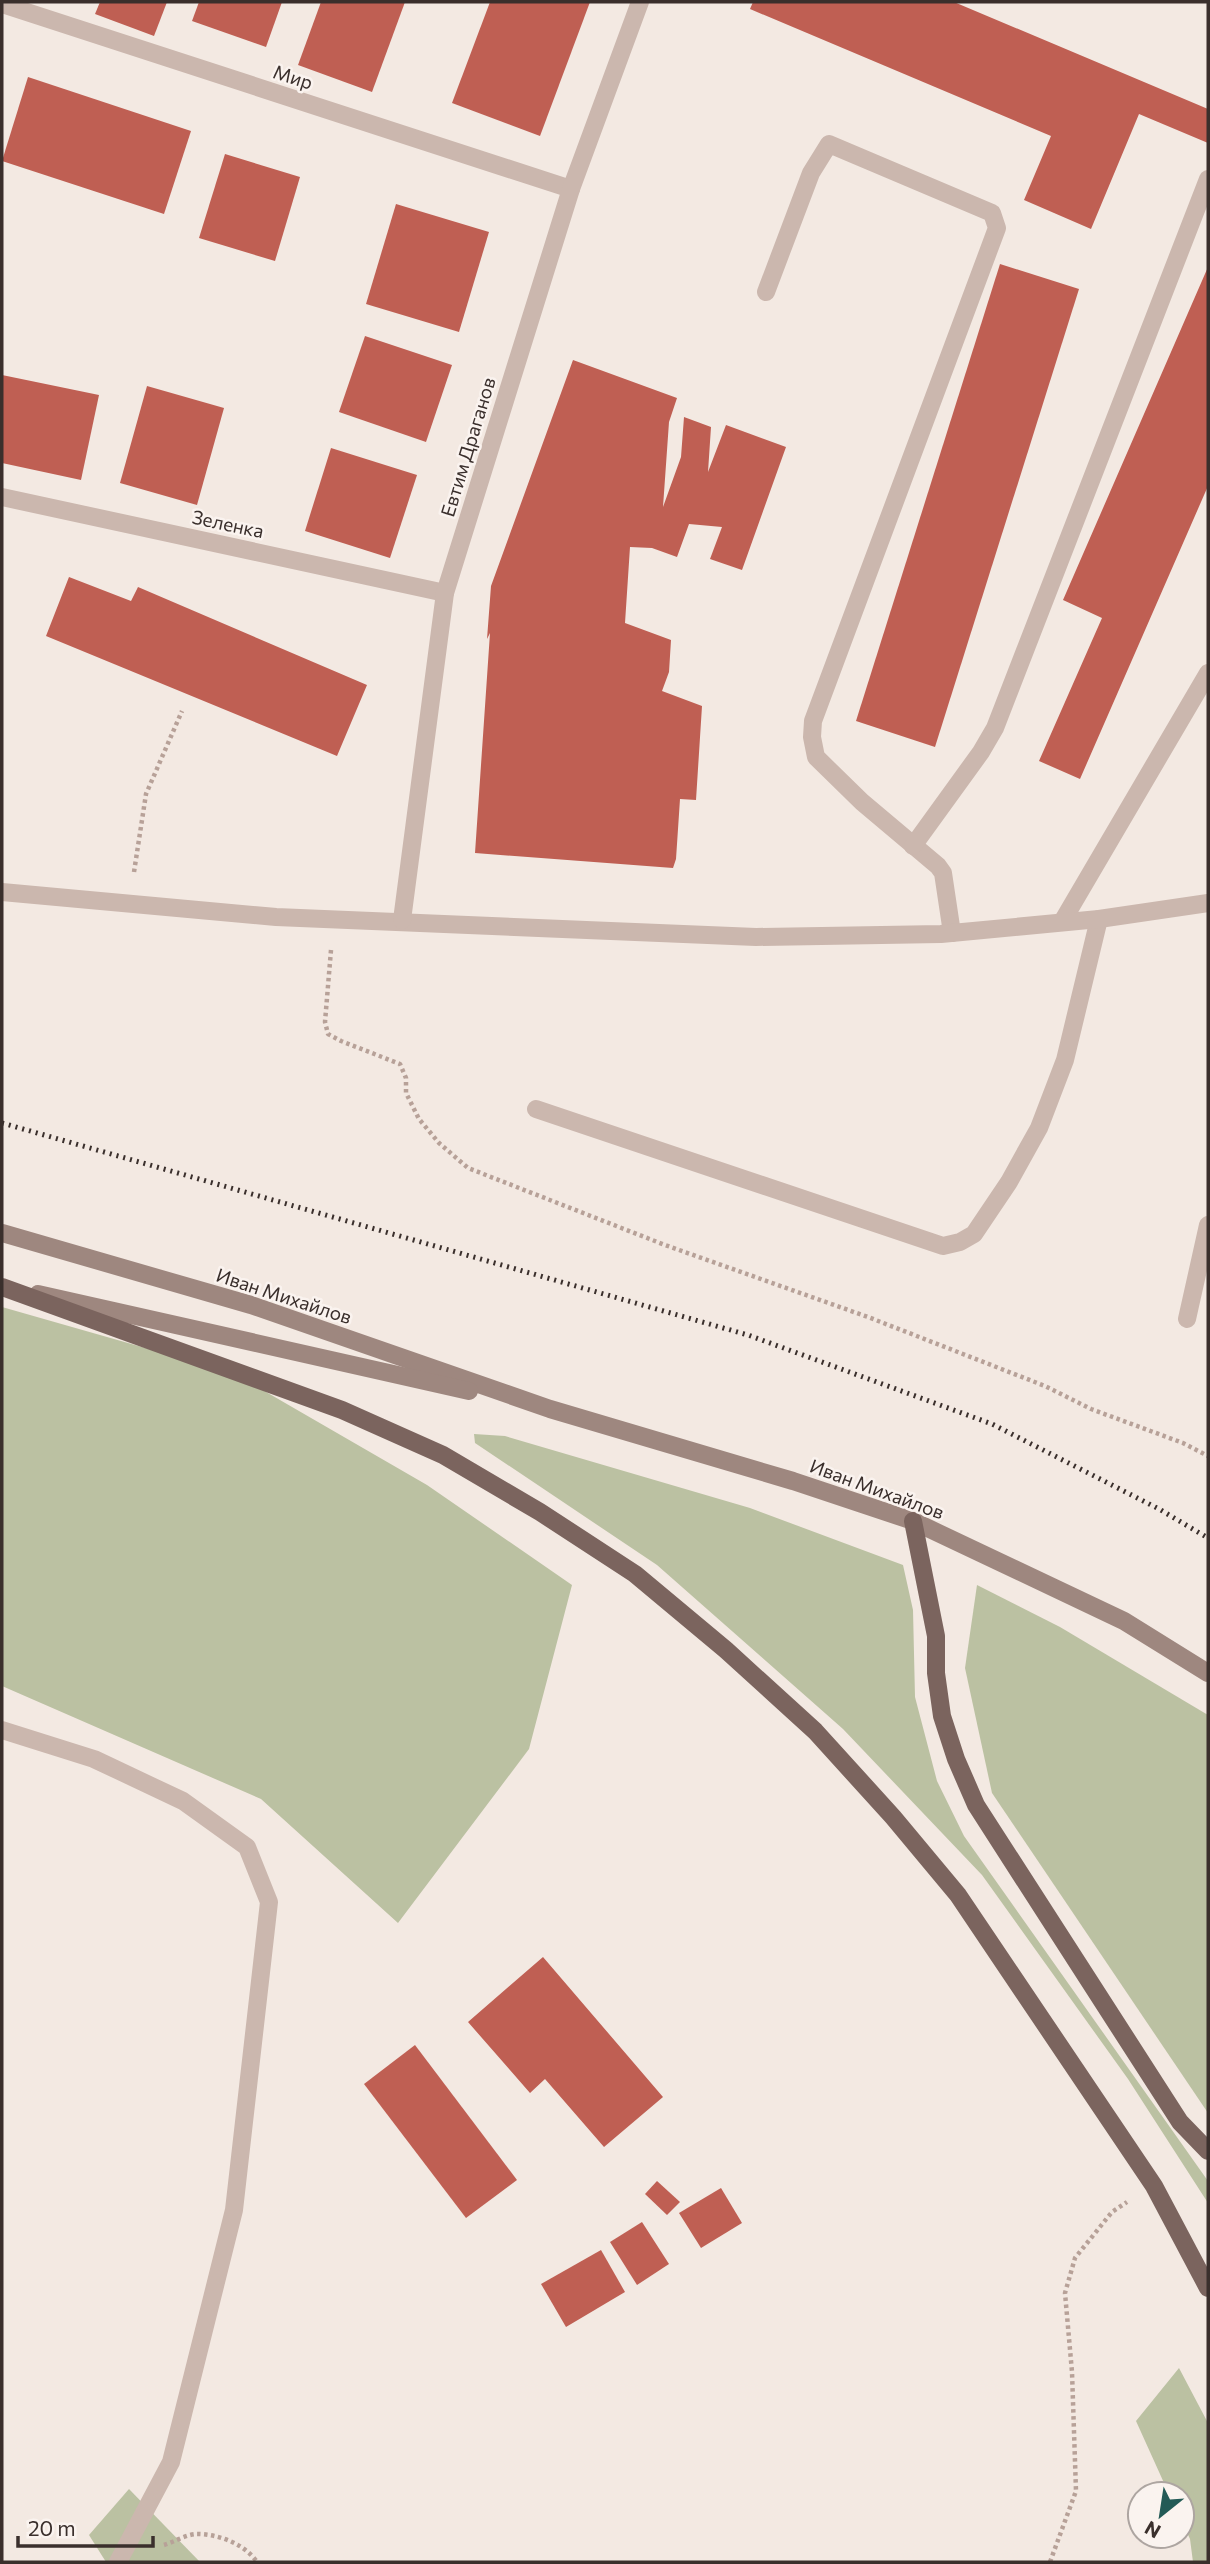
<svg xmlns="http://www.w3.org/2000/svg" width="1210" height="2564" viewBox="0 0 1210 2564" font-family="Commissioner,sans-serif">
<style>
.green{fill:#bbc1a2}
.building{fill:#bf5f53}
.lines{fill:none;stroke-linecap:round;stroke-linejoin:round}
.path{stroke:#b7a198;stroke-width:4.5;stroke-dasharray:3.5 3.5;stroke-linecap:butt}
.service{stroke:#cbb7ae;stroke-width:18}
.minor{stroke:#cbb7ae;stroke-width:18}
.secondary{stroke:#9e877f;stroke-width:18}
.primary{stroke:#7b645e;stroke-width:18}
.rail{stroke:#3a2f2c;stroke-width:5;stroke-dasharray:2 5;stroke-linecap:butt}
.labels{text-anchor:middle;stroke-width:5;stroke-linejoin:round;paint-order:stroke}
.street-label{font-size:19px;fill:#3a2f2c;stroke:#faf3ef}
</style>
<rect width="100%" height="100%" fill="#f3e9e2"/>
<!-- green -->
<g class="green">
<path d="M 2,1307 L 233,1373 L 427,1485 L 572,1585 L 529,1749 L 398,1923 L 261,1799 L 2,1686 Z"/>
<path d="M 474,1434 L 505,1436 L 750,1508 L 903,1565 L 913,1610 L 915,1697 L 937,1781 L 964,1836 L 1208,2181 L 1208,2203 L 1128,2079 L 982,1875 L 843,1729 L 657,1565 L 475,1443 Z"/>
<path d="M 977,1585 L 1060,1627 L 1208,1715 L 1208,2113 L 992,1793 L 965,1668 Z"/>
<path d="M 1179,2368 L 1208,2423 L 1208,2562 L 1193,2562 L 1190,2539 L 1182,2522 L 1182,2494 L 1169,2494 L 1136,2421 Z"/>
<path d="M 129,2489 L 200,2562 L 106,2562 L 89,2535 Z"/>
</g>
<!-- building -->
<g class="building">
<path d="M 100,2 L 167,2 L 154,36 L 95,14 Z"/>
<path d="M 199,2 L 282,2 L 266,47 L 192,21 Z"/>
<path d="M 321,2 L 405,2 L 372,92 L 298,65 Z"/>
<path d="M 490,2 L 590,2 L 540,136 L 452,103 Z"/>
<path d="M 753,2 L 954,2 L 1208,109 L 1208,143 L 1139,114 L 1091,229 L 1024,200 L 1051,136 L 750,9 Z"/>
<path d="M 28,77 L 191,131 L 164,214 L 2,161 Z"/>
<path d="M 225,154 L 300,177 L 275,261 L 199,238 Z"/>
<path d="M 396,204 L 489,232 L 459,332 L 366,304 Z"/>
<path d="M 1000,264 L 1079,289 L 935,747 L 856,721 Z"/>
<path d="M 1208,267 L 1208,486 L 1080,779 L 1039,761 L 1102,618 L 1063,600 Z"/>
<path d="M 365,336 L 452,365 L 426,442 L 339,412 Z"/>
<path d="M 573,360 L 677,398 L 669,422 L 663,507 L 681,457 L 684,417 L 711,427 L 708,472 L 726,425 L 786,447 L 742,570 L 710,559 L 722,527 L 689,524 L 677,557 L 652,548 L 630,547 L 625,623 L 671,640 L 669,672 L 662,691 L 702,706 L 696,800 L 680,799 L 676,859 L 673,868 L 475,853 L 490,633 L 487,639 L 491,586 Z"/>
<path d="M 2,375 L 99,395 L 81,480 L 2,463 Z"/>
<path d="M 147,386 L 224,408 L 197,505 L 120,483 Z"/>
<path d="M 331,448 L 417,475 L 390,558 L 305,531 Z"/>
<path d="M 69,577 L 131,601 L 138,587 L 367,685 L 337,756 L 46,636 Z"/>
<path d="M 543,1957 L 663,2097 L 604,2147 L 545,2079 L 530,2093 L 468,2022 Z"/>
<path d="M 415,2045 L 517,2180 L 466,2218 L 364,2084 Z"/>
<path d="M 657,2181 L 680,2202 L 667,2215 L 645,2194 Z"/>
<path d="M 721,2188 L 742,2223 L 701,2248 L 679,2213 Z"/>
<path d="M 642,2222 L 669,2264 L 637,2285 L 610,2242 Z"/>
<path d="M 601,2250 L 625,2292 L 566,2327 L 541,2284 Z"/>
</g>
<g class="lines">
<!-- path -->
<g class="path">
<path d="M 134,872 L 146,794 L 182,711"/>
<path d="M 331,950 L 325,1022 L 328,1034 L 341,1041 L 400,1064 L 406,1078 L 406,1093 L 419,1119 L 439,1143 L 468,1168 L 665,1245 L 868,1317 L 1045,1386 L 1091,1409 L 1183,1443 L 1208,1456"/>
<path d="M 164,2545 C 174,2542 187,2534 197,2534 C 218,2534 245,2544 257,2562"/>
<path d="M 1050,2562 L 1076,2491 L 1072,2372 L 1065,2293 L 1075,2258 L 1112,2212 L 1127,2202"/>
</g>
<!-- service -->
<g class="service">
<path d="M 766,292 L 811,173 L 829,144 L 992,213 L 997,228 L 813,721 L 812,737 L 816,757 L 862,802 L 938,866 L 943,873 L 952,933"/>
<path d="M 913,846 L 981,752 L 995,728 L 1208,179"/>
<path d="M 1062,922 L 1208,673"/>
<path d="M 536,1109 L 943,1246 L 960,1242 L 974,1234 L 1009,1182 L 1039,1128 L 1065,1060 L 1099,919"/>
<path d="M 1187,1319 L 1208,1225"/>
</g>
<!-- minor -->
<g class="minor">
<path d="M 2,4 L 571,189"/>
<path d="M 2,497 L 445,593"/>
<path d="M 2,892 L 276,917 L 756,937 L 941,934 L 1099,919 L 1208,903"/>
<path d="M 402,920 L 445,593 L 571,189 L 640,2"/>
<path d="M 2,1730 L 94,1759 L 183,1801 L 247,1847 L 269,1902 L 234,2210 L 171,2462 L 118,2562"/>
</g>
<!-- secondary -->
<g class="secondary">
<path d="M 2,1233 L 251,1305 L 550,1409 L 793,1481 L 913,1521 L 1124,1621 L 1208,1673"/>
<path d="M 38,1294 L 469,1391"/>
</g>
<!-- primary -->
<g class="primary">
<path d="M 2,1287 L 342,1410 L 443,1455 L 540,1512 L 635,1574 L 726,1650 L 815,1731 L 893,1817 L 958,1895 L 1154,2186 L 1208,2288"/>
<path d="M 913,1521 L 936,1636 L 936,1673 L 942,1716 L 956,1759 L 976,1805 L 1180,2122 L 1208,2151"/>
</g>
<!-- rail -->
<path class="rail" d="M 2,1123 L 748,1335 L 992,1424 L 1159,1509 L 1208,1538"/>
</g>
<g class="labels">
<!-- street labels -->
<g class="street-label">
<text transform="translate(293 77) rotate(18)" y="7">Мир</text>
<text transform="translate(468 447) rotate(-73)" y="7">Евтим Драганов</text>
<text transform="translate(228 524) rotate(12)" y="7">Зеленка</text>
<text transform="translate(284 1296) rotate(18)" y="7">Иван Михайлов</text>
<text transform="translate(877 1489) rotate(20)" y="7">Иван Михайлов</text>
</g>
</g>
<!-- border -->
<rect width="1210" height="2564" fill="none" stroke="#3a2f2c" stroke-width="7"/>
<!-- north arrow -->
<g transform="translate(1161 2515) rotate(210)"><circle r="33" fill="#faf3ef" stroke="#ada5a1" stroke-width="2"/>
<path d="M0-5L12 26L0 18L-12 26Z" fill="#235a56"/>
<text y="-10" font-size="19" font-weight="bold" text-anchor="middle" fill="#3a2f2c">N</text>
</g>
<!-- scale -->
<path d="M18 2536v10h135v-10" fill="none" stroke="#3a2f2c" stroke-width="3.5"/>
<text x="28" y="2536" font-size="21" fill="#3a2f2c" stroke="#faf3ef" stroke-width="5" paint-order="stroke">20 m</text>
</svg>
